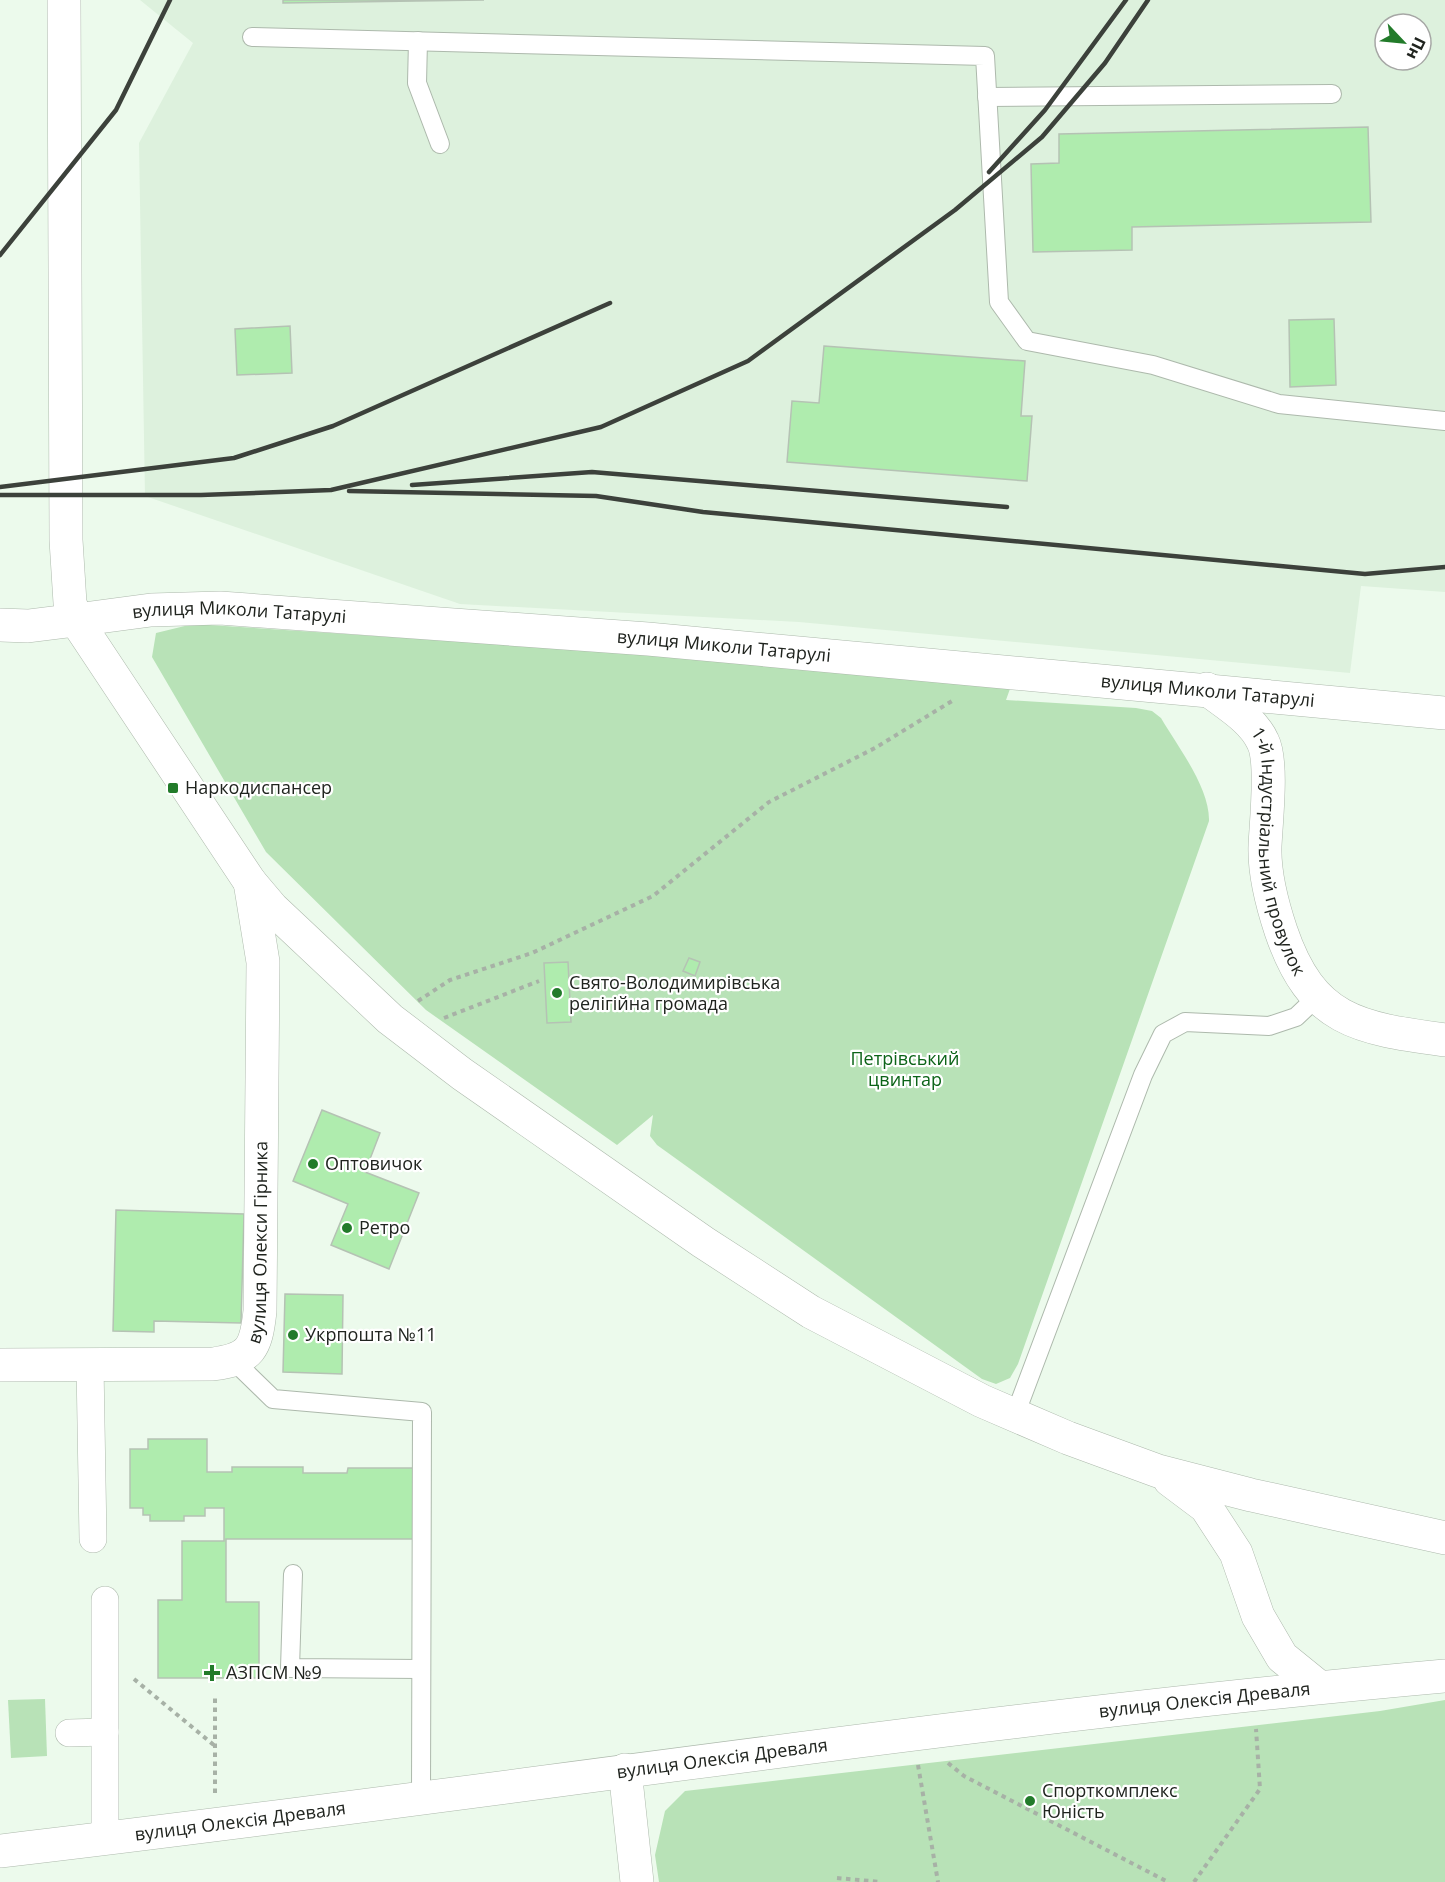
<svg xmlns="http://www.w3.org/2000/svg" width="1445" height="1882" viewBox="0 0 1445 1882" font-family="'Open Sans',sans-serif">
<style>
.built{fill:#ddf1dd;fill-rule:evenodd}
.green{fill:#b8e2b7}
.building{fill:#afecae;stroke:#b5c2b4;stroke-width:1.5}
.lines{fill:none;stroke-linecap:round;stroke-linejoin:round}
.service-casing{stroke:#adb9ac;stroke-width:20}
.pedestrian-casing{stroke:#adb9ac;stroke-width:28}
.minor-casing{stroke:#adb9ac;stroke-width:34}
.tertiary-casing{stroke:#adb9ac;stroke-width:34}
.path{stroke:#a7b1a6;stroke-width:4;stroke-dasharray:4.5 4.5;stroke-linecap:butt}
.service{stroke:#fff;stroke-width:18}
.pedestrian{stroke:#fff;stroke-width:27}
.minor{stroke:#fff;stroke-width:33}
.tertiary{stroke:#fff;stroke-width:33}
.rail{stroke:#3c413b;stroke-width:4.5}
.poi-dot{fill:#227b2a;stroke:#fff;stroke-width:2}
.labels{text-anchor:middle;stroke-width:4.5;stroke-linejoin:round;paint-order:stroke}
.street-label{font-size:18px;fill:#20241f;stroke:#fff}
.poi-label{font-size:18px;fill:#20241f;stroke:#fff;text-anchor:start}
.park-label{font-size:18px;fill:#0c6418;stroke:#fff}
</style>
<rect width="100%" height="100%" fill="#ecfaec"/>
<!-- built -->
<path class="built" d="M 140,0 L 1445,0 L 1445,592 L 1361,586 L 1350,673 L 799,622 L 460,604 L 145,496 L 139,143 L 193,43 ZM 1385,24 L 1421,24 L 1421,60 L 1385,60 Z"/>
<!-- green -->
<g class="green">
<path d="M 193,624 L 1006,677 L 1011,686 L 1006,700 L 1136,708 L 1152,711 L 1161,718 C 1178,747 1210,788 1209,821 L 1018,1364 L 1010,1378 L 996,1384 L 982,1379 L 657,1145 L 650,1136 L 653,1115 L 617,1145 L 426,1010 L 266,852 L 152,657 L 156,633 Z"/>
<path d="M 45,1699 L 47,1756 L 11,1758 L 8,1700 Z"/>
<path d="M 1445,1700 L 1445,1882 L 659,1882 L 655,1855 L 665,1811 L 685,1791 L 1380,1711 Z"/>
</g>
<!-- building -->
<g class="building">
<path d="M 283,0 L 484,0 L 283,3 Z"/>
<path d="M 1368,127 L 1371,222 L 1132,227 L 1132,250 L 1033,252 L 1031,164 L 1059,163 L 1059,134 Z"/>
<path d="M 1334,319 L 1336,385 L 1290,387 L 1289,320 Z"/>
<path d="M 290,326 L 292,373 L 237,375 L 235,329 Z"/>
<path d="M 824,346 L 1025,361 L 1021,416 L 1032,416 L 1027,481 L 787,462 L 792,401 L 819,403 Z"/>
<path d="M 689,958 L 700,962 L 695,976 L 683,971 Z"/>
<path d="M 568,962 L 571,1022 L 547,1023 L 544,963 Z"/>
<path d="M 322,1110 L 380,1133 L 365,1172 L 419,1193 L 389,1269 L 331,1245 L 348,1204 L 293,1181 Z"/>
<path d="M 116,1210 L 244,1214 L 241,1323 L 154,1321 L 154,1332 L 113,1331 Z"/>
<path d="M 285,1294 L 343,1295 L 342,1374 L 283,1372 Z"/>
<path d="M 148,1439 L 207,1439 L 207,1472 L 232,1472 L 232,1467 L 303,1467 L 303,1473 L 347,1473 L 348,1468 L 420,1468 L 420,1539 L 226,1539 L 226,1602 L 259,1602 L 259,1678 L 158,1678 L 158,1600 L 182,1600 L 182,1541 L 224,1541 L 224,1508 L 205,1508 L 205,1516 L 184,1516 L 184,1521 L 150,1521 L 150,1515 L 143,1515 L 143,1508 L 130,1508 L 130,1449 L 148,1449 Z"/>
</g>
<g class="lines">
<defs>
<g id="service">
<path d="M 252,37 L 985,56 L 999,302 L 1027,341 L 1153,365 L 1279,404 L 1445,421"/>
<path d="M 418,41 L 417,83 L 440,144"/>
<path d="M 987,97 L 1332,94"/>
<path d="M 234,1361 L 273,1399 L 422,1412 L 421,1797"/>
<path d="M 1015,1415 L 1143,1075 L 1163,1034 L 1185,1022 L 1269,1026 L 1296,1017 L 1316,998"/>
<path d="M 293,1574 L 290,1668 L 421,1669"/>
</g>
<g id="pedestrian">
<path d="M 90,1365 L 93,1539"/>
<path d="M 69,1733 L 105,1732"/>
<path d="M 105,1838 L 105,1600"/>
</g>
<g id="minor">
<path id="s1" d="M 76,620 L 151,610 L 220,608 L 648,639 L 1445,713"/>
<path id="s2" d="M 1207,689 C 1226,704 1253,719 1263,742 C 1273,762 1266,822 1265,846 C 1264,874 1272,904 1281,931 C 1312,1022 1358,1028 1445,1040"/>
<path id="s3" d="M 0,1365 L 213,1364 C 251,1359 256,1348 260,1311 L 263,962 L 250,882"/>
<path d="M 625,1770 L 637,1882"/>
</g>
<g id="tertiary">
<path d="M 64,0 L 66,540 L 70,603 L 76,620 L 250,882 L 272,908 L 390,1019 L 462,1074 L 703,1242 L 811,1312 L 982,1401 L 1068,1438 L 1158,1471 L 1251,1495 L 1445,1538"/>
<path d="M 0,625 L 28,626 L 76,620"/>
<path d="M 1170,1480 L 1206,1507 L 1236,1553 L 1258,1616 L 1282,1657 L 1319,1687"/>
<path id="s4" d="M 0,1851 C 482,1795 962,1719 1445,1676"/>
</g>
</defs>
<!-- service casing -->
<use href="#service" class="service-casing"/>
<!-- pedestrian casing -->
<use href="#pedestrian" class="pedestrian-casing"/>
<!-- minor casing -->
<use href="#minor" class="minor-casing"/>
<!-- tertiary casing -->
<use href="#tertiary" class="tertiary-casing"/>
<!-- path -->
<g class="path">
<path d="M 418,1001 L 450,980 L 532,953 L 653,896 L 769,802 L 875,748 L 952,701"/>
<path d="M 444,1018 L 539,981"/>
<path d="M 134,1679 L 215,1746"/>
<path d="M 948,1763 L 964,1776 L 1168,1882"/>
<path d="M 918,1765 L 938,1882"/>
<path d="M 215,1793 L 215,1698"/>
<path d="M 837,1878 L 881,1882"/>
<path d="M 1194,1882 L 1260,1789 L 1256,1729"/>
</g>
<!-- service -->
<use href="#service" class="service"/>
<!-- pedestrian -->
<use href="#pedestrian" class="pedestrian"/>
<!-- minor -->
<use href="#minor" class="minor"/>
<!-- tertiary -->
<use href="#tertiary" class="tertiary"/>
<!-- rail -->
<g class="rail">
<path d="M 989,172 L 1045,110 L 1126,0"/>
<path d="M 0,255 L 116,110 L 170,0"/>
<path d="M 412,485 L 592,472 L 1007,507"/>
<path d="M 0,487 L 234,458 L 333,426 L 610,303"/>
<path d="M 349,491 L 596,496 L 703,512 L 1365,574 L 1445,567"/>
<path d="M 0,495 L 201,495 L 331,490 L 601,427 L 748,361 L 955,210 L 1042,137 L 1105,63 L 1148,0"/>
</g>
</g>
<!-- markers -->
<g class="poi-dot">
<rect x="167" y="782" width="12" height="12" rx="3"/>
<circle cx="557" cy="993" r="6"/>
<circle cx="313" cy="1164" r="6"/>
<circle cx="347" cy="1228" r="6"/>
<circle cx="293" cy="1335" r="6"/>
<path d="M209 1664h6v6h6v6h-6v6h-6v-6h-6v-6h6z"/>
<circle cx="1030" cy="1801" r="6"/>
</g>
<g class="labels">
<!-- street labels -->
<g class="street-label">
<text dy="6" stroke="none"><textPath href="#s1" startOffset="164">вулиця Миколи Татарулі</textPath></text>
<text dy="6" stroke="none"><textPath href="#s1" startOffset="650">вулиця Миколи Татарулі</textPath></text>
<text dy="6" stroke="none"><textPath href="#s1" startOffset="1136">вулиця Миколи Татарулі</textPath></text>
<text dy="6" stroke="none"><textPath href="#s2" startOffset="190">1-й Індустріальний провулок</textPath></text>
<text dy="6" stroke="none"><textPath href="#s3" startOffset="362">вулиця Олекси Гірника</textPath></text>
<text dy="6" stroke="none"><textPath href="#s4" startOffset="1214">вулиця Олексія Древаля</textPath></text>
<text dy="6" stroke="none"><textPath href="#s4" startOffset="728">вулиця Олексія Древаля</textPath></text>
<text dy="6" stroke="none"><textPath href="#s4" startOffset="242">вулиця Олексія Древаля</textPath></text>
</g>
<!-- poi labels -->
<g class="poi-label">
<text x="185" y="794">Наркодиспансер</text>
<text x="569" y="989">Свято-Володимирівська<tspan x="569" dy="21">релігійна громада</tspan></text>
<text x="325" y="1170">Оптовичок</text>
<text x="359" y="1234">Ретро</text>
<text x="305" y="1341">Укрпошта №11</text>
<text x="226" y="1679">АЗПСМ №9</text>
<text x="1042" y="1797">Cпорткомплекс<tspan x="1042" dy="21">Юність</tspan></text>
</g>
<!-- park labels -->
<g class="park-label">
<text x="905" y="1065">Петрівський<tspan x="905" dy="21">цвинтар</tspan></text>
</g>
</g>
<!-- north arrow -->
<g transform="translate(1403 42) rotate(116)"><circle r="28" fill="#ffffff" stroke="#a6a7a5" stroke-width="1.5"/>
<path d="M0-4.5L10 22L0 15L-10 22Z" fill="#227b2a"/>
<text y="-9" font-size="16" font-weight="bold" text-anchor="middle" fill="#20241f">Пн</text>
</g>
</svg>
